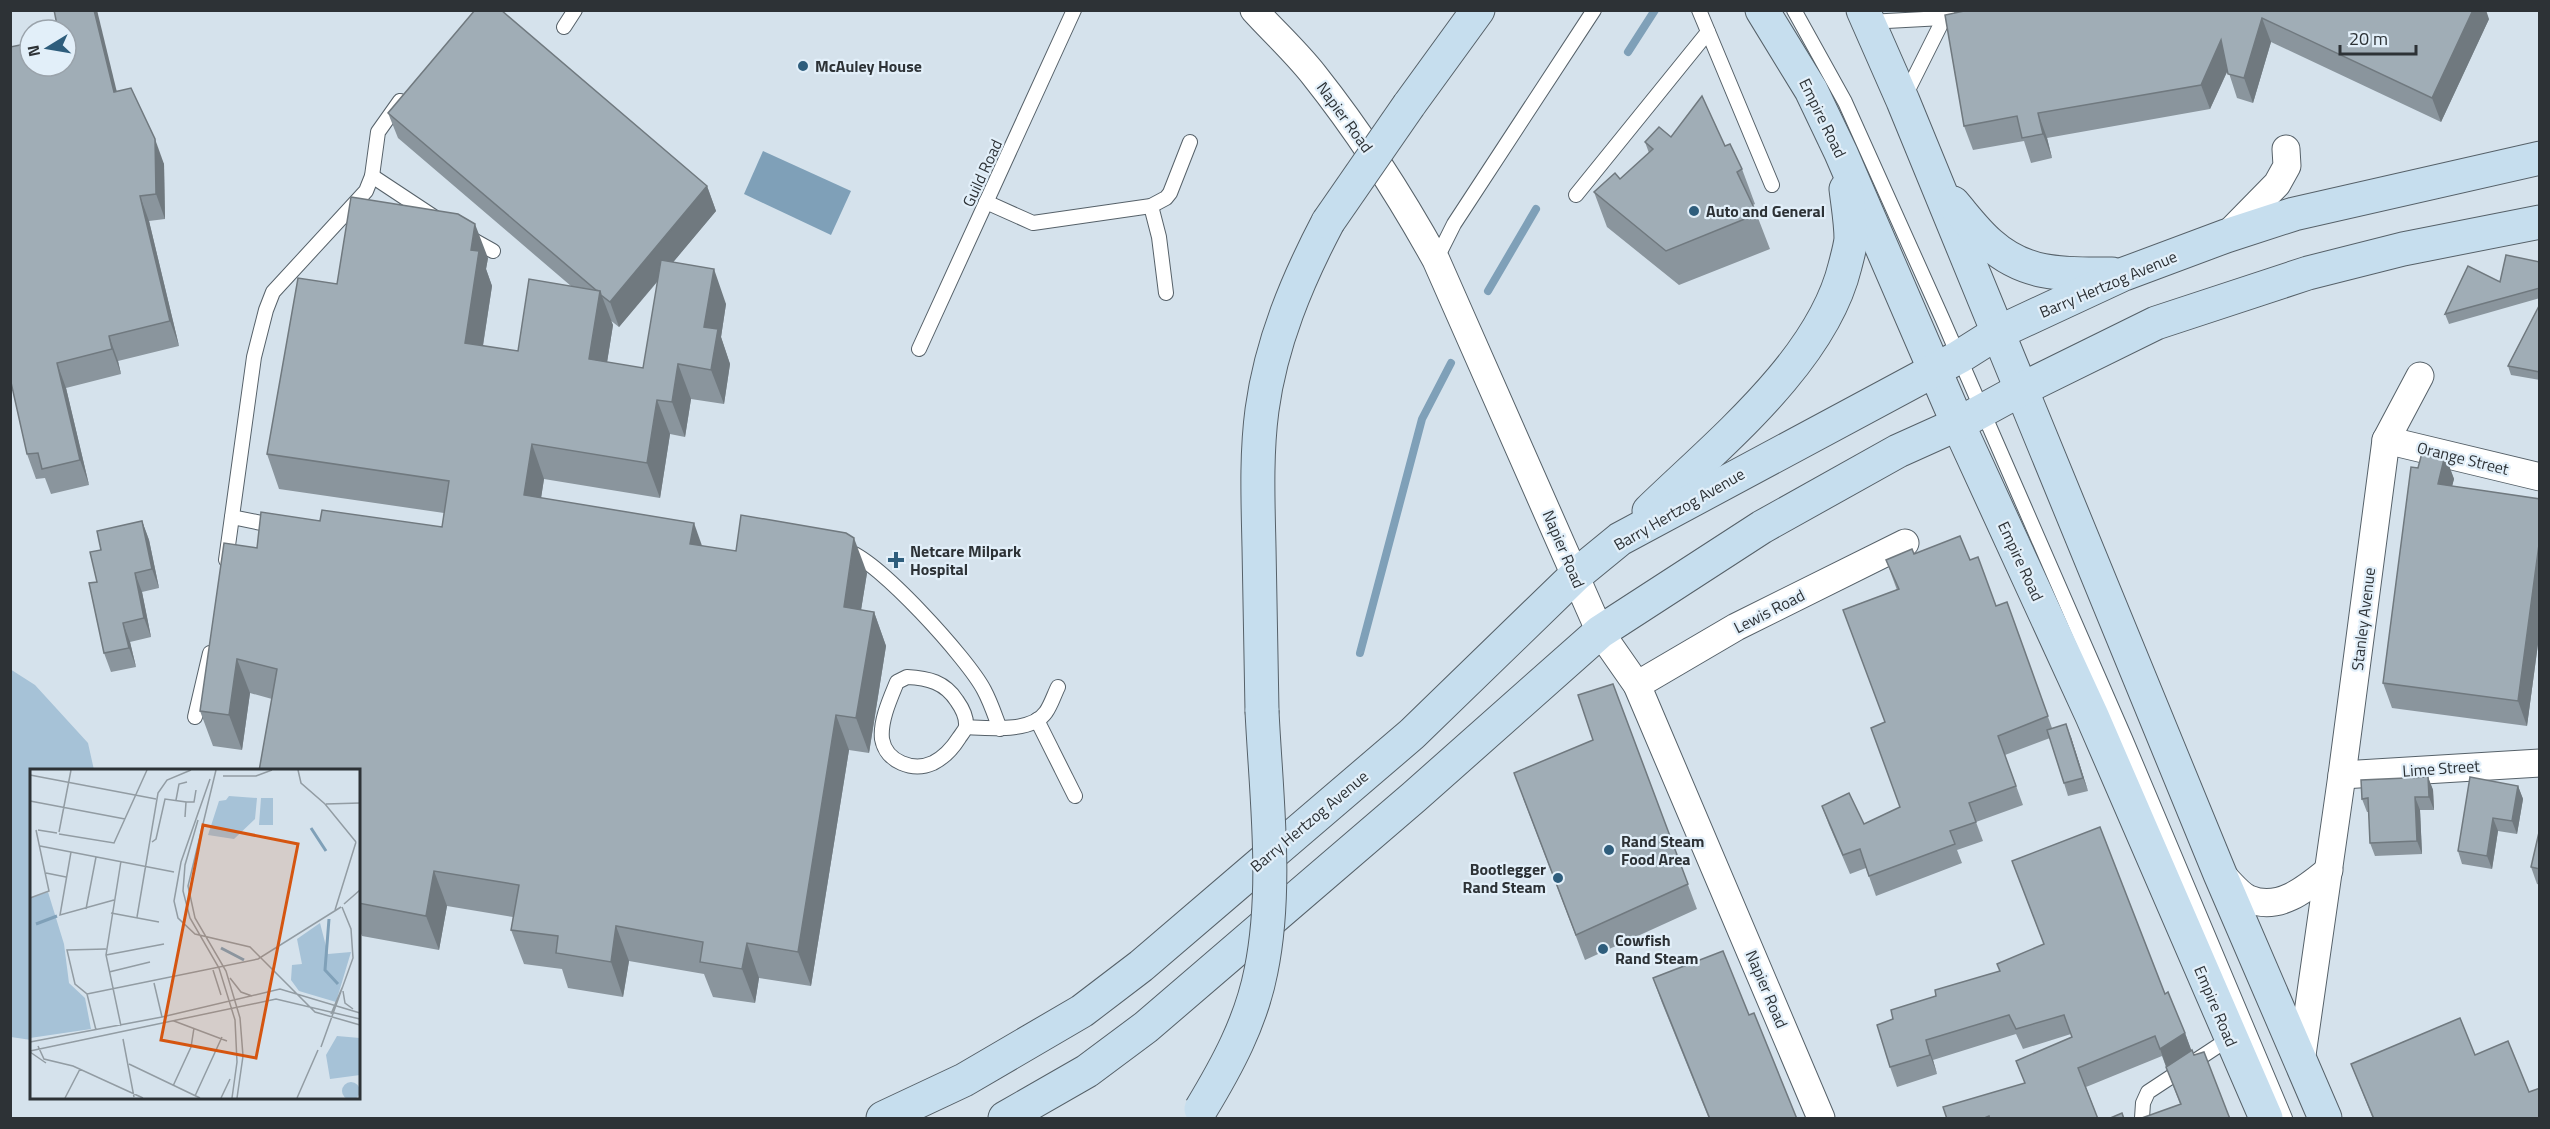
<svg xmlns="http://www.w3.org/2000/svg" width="2550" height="1129" viewBox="0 0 2550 1129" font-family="'Titillium Web',sans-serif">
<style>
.green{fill:#a6c2d7}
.water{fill:#7fa0b8}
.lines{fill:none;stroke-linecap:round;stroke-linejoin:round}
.stream{stroke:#7fa0b8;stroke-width:8}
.service-casing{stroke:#566169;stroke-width:16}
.minor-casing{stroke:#566169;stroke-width:29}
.secondary-casing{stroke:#566169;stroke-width:35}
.service{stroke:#fff;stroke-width:14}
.minor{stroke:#fff;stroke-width:27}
.secondary{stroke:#c6deee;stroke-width:33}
.secondary-bridge-casing{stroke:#566169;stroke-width:35;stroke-linecap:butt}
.secondary-bridge{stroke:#c6deee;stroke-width:33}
.wall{fill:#8a959d;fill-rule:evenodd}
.shaded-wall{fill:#70797f}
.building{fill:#a0adb6;stroke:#70797f;stroke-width:1.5}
.poi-dot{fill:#2e5d7c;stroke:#e2eff9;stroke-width:2}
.labels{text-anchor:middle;stroke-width:4.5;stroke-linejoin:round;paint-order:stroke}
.poi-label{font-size:16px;font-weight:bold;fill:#2d3236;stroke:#e2eff9;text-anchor:start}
.street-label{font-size:16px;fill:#2d3236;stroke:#e2eff9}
.inset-river{fill:none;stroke:#7fa0b8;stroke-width:3}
.inset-road{fill:none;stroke:#929ca3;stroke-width:1.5}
.view{fill:#d55510;fill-opacity:0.15;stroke:#d55510;stroke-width:3}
.inset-edge{fill:none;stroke:#2d3236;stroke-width:3}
</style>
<rect width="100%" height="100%" fill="#d5e2ec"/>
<!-- green -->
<path class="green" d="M 10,669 L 35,685 L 88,743 L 94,770 L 32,770 L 31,1040 L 11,1037 Z"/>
<!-- water -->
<path class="water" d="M 763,151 L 851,191 L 831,235 L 744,194 Z"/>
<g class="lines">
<!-- stream -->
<g class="stream">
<path d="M 1628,52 L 1655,10"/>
<path d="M 1488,291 L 1536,209"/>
<path d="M 1360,653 L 1422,419 L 1451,363"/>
</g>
<defs>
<g id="service">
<path d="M 1699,10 L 1772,185"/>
<path d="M 1794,10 L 1845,102 L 1942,318 L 2125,738 L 2285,1118"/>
<path d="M 1868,22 L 1943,18"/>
<path d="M 564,27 L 575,10"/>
<path d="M 1905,96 L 1948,10"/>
<path d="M 372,176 L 434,217"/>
<path d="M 1576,195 L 1708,32"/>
<path d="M 986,202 L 1033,223 L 1151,206 L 1166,198 L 1170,193 L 1190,142"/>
<path d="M 1151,206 L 1159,237 L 1166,293"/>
<path d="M 468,237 L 493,251"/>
<path d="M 1436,260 L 1454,224 L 1594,10"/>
<path d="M 919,349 L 1074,10"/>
<path d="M 232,517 L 276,526"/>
<path d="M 847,551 C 878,560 968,659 984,690 C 991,703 995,716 1000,729"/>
<path d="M 226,560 L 254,357 L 266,310 L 273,292 L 366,191 L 372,176 L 378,132 L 400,101"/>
<path d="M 907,677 C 928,678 945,682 957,701 C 962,708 967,717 966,727 C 965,730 961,735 959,738 C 952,749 945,757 933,763 C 913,772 886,762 882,739 C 880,721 890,699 897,682 Z"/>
<path d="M 195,717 L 210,653"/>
<path d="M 1037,720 L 1075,796"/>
<path d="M 966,727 C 988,728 1032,733 1046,712 C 1051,705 1054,695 1058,687"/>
<path d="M 2142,1118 L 2143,1103 L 2148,1092 L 2230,1038"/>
</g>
<g id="minor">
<path d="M 1254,10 C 1274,32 1296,52 1314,75 C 1360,133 1400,195 1436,260 L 1600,632 L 1637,685 L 1821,1118"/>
<path d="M 2226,236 L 2277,184 L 2287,166 L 2286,149"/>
<path d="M 2386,440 L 2540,477"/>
<path d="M 1637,685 L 1736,627 L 1905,543"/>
<path d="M 2342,775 L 2540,763"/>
<path d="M 2221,874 C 2229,881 2239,895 2249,899 C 2279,912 2307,888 2329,870"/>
<path d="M 2301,1062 L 2342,775 L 2386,440 L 2420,376"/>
</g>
<g id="secondary">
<path d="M 1762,10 L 1811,90 L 1841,153 L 1958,424 L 2092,716 L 2266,1118"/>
<path d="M 1863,10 L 1903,101 L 2220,874 L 2325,1118"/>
<path d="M 1409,105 L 1478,10"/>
<path d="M 1953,203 C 1965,217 1976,232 1990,244 C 2027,277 2066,274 2112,274"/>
<path d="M 1649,511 C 1718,444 1822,361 1845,266 C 1847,258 1850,248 1851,239 C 1851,223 1848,206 1846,189"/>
<path d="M 1262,711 C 1261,656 1260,602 1259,547 C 1258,502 1256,455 1262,410 C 1271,343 1297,281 1328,222"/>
<path d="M 883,1118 L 964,1080 L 1082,1011 L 1141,966 L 1412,734 L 1576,575 L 1620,539 L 1959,357 L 1997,333 L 2124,274 L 2226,236 L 2294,214 L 2540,158"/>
<path d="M 1005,1118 L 1087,1071 L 1146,1027 L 1414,797 L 1600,632 L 1762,527 L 1898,451 L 1958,424 L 2022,389 L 2156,323 L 2308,273 L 2403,249 L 2540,222"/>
</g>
</defs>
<!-- service casing -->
<use href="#service" class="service-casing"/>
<!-- minor casing -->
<use href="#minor" class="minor-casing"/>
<!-- secondary casing -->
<use href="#secondary" class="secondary-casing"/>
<!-- service -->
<use href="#service" class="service"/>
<!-- minor -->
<use href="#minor" class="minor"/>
<!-- secondary -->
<use href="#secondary" class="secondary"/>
<defs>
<g id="secondary-bridge">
<path d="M 1328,222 L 1409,105"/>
<path d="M 1201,1109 C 1227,1066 1251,1022 1261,971 C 1278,888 1266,795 1262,711"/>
</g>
</defs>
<!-- secondary-bridge casing -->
<use href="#secondary-bridge" class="secondary-bridge-casing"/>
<!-- secondary-bridge -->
<use href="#secondary-bridge" class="secondary-bridge"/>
</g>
<!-- wall -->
<g class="wall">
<path d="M 1945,15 L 2489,19 L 2441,122 L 2271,42 L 2253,103 L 2237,98 L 2228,70 L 2210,109 L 2047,138 L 2052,158 L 2031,163 L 2024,141 L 1973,150 L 1964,126 Z"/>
<path d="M 10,47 L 117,91 L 164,164 L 165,219 L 149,221 L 179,346 L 118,361 L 121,374 L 66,388 L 89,485 L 51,494 L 45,478 L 36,479 L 27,454 L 12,385 L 10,385 Z"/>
<path d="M 388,113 L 707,186 L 716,211 L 673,262 L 726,304 L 721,337 L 730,364 L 724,404 L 691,399 L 685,437 L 670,434 L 660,498 L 544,479 L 541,498 L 702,546 L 867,573 L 861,610 L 874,612 L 886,646 L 869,753 L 849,750 L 811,986 L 759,978 L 755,1003 L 713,997 L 704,974 L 629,961 L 623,997 L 568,988 L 562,969 L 524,964 L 511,930 L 513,917 L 447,906 L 439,950 L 362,936 L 358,927 L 358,771 L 272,699 L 250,693 L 242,750 L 213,746 L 200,711 L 257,548 L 320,521 L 442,527 L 444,513 L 279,489 L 267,454 L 337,284 L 488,258 L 486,269 L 492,286 L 483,346 L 518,351 L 571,286 L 398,138 ZM 658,281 L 643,368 L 607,362 L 613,325 L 610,320 L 619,327 Z"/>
<path d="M 1671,137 L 1725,146 L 1742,169 L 1755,204 L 1753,205 L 1770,249 L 1679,285 L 1607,227 L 1594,192 L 1620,179 L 1649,153 L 1645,142 Z"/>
<path d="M 2540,262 L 2540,298 L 2449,324 L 2445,314 L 2500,282 Z"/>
<path d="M 2540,304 L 2540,380 L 2511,375 L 2508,366 Z"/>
<path d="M 2445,455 L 2454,479 L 2452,486 L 2540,499 L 2540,629 L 2527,726 L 2392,708 L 2383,683 L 2418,468 Z"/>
<path d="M 142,521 L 149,540 L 159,588 L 142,592 L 151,637 L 130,642 L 136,667 L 111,672 L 104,653 L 97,582 L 101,550 Z"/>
<path d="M 1914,554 L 1970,560 L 1996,606 L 2007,602 L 2052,728 L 2071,737 L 2088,791 L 2068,796 L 2050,738 L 2005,755 L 2023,805 L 1976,822 L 1983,841 L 1957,850 L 1962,863 L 1876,896 L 1866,868 L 1850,874 L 1829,825 L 1822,806 L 1864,824 L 1900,807 L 1885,722 L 1897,590 L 1886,560 Z"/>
<path d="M 1613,684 L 1697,909 L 1585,960 L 1523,798 L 1593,740 Z"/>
<path d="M 2428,777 L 2433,790 L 2434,810 L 2420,810 L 2422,854 L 2375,856 L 2370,843 L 2369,812 L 2367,812 L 2362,799 Z"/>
<path d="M 2518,786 L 2523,799 L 2517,834 L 2498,831 L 2492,869 L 2462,864 L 2458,851 Z"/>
<path d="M 2540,828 L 2540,885 L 2537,884 L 2531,867 Z"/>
<path d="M 2012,861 L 2165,994 L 2185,1033 L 2191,1050 L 2180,1104 L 2162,1056 L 2086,1087 L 2098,1119 L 1947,1119 L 2025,1083 L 2016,1061 L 2072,1037 L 2071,1034 L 2023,1049 L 2016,1034 L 1933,1060 L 1937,1074 L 1897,1087 L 1890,1067 L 1893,1019 L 1999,971 L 2044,944 Z"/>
<path d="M 1653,978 L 1749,1015 L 1797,1119 L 1709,1119 L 1662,1003 Z"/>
<path d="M 2475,1055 L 2529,1092 L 2540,1119 L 2373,1119 L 2351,1064 Z"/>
</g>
<!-- shaded-wall -->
<g class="shaded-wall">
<path d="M 94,10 L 97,10 L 123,117 L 114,92 Z"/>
<path d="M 2473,10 L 2486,10 L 2489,19 L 2441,122 L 2432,98 Z"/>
<path d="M 2262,18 L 2271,42 L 2253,103 L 2244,78 Z"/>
<path d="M 2221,40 L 2230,65 L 2210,109 L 2201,85 Z"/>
<path d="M 2038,113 L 2047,138 L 2052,158 L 2043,134 Z"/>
<path d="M 155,139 L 164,164 L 165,219 L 156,194 Z"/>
<path d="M 707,186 L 716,211 L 619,327 L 610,302 Z"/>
<path d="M 140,196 L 149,221 L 179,346 L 170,321 Z"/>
<path d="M 475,224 L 488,258 L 486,269 L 492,286 L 478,377 L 465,343 L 471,250 Z"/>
<path d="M 714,269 L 726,304 L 721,337 L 730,364 L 724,404 L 711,370 L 704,327 Z"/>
<path d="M 600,291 L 613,325 L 602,394 L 589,359 Z"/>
<path d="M 109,336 L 118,361 L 121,374 L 112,349 Z"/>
<path d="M 57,363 L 66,388 L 89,485 L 80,460 Z"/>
<path d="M 678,364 L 691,399 L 685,437 L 672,402 Z"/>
<path d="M 657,400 L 670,434 L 660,498 L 647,463 Z"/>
<path d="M 532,444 L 544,479 L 536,530 L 524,495 Z"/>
<path d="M 2445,455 L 2454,479 L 2446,509 L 2438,484 Z"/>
<path d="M 142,521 L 149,540 L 159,588 L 152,569 Z"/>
<path d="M 694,523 L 706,557 L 690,544 Z"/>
<path d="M 2540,537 L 2540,629 L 2527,726 L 2518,701 Z"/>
<path d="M 854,538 L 867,573 L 856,641 L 844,607 Z"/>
<path d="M 135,573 L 142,592 L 151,637 L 144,618 Z"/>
<path d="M 874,612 L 886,646 L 869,753 L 856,718 Z"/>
<path d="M 123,623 L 130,642 L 136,667 L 129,648 Z"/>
<path d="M 237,659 L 250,693 L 242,750 L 229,715 Z"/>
<path d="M 836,715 L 849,750 L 811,986 L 798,952 Z"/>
<path d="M 2066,724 L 2071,737 L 2088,791 L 2083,778 Z"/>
<path d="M 2428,777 L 2433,790 L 2434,810 L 2429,797 Z"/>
<path d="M 2518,786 L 2523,799 L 2517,834 L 2512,821 Z"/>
<path d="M 2415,797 L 2420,810 L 2422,854 L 2417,841 Z"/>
<path d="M 2493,818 L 2498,831 L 2492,869 L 2487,856 Z"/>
<path d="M 434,871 L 447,906 L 439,950 L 426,916 Z"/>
<path d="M 616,926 L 629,961 L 623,997 L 611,962 Z"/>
<path d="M 747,943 L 759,978 L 755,1003 L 742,969 Z"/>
<path d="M 2185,1033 L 2192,1052 L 2167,1069 L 2160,1049 Z"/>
<path d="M 1926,1040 L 1933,1060 L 1937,1074 L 1930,1055 Z"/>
</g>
<!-- building -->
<g class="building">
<path d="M 54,10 L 94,10 L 114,92 L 131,88 L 155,139 L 156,194 L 140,196 L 170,321 L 109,336 L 112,349 L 57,363 L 80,460 L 42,469 L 38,453 L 27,454 L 10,378 L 10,47 L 30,43 L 30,66 L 66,66 L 66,30 L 58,30 Z"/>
<path d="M 475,10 L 501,10 L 707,186 L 610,302 L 601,295 L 600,291 L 596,290 L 388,113 Z"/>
<path d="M 1969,10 L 2473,10 L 2432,98 L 2262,18 L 2244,78 L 2228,74 L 2221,40 L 2201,85 L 2038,113 L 2043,134 L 2022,138 L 2017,116 L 1964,126 L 1945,15 Z"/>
<path d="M 1702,96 L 1725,146 L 1730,144 L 1742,169 L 1737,172 L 1757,214 L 1666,251 L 1594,192 L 1615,173 L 1620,179 L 1653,149 L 1645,142 L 1659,127 L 1671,137 Z"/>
<path d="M 351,197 L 458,214 L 475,224 L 471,250 L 479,251 L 465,343 L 518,351 L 529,279 L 600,291 L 589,359 L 643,368 L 661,260 L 714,269 L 704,327 L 718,329 L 711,370 L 678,364 L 672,402 L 657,400 L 647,463 L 532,444 L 524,495 L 694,523 L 690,544 L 736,551 L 741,515 L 846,533 L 854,538 L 844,607 L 874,612 L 856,718 L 836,715 L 798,952 L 747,943 L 742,969 L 700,962 L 703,942 L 616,926 L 611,962 L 556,953 L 558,936 L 511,930 L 519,885 L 434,871 L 426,916 L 358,903 L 358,771 L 259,771 L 277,669 L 237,659 L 229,715 L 200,711 L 224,543 L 257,548 L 261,512 L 320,521 L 322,510 L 442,527 L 449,481 L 267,454 L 298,278 L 337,284 Z"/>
<path d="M 2506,255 L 2540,262 L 2540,288 L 2445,314 L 2468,266 L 2500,282 Z"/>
<path d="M 2540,304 L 2540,372 L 2508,366 Z"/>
<path d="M 2423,449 L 2445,455 L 2438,484 L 2540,499 L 2540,537 L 2518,701 L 2383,683 L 2411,467 L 2418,468 Z"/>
<path d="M 142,521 L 152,569 L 135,573 L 144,618 L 123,623 L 129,648 L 104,653 L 89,583 L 97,582 L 90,552 L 101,550 L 97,531 Z"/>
<path d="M 1960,536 L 1970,560 L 1978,557 L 1996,606 L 2007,602 L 2048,716 L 1998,736 L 2016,786 L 1969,803 L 1976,822 L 1950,831 L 1955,844 L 1869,876 L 1860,849 L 1843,855 L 1822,806 L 1849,793 L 1864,824 L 1900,807 L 1871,728 L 1885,722 L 1843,610 L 1899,589 L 1886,560 L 1912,549 L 1914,554 Z"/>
<path d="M 1613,684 L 1688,884 L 1576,935 L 1514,773 L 1593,740 L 1578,695 Z"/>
<path d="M 2066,724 L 2083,778 L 2064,783 L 2047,730 Z"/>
<path d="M 2428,777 L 2429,797 L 2415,797 L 2417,841 L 2370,843 L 2368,798 L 2362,799 L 2361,780 Z"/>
<path d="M 2470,777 L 2518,786 L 2512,821 L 2493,818 L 2487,856 L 2458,851 Z"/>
<path d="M 2100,827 L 2165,994 L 2168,992 L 2185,1033 L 2160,1049 L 2155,1036 L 2078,1068 L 2098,1119 L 1990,1119 L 1989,1116 L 1982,1119 L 1947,1119 L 1943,1107 L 2025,1083 L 2016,1061 L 2072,1037 L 2064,1015 L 2016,1029 L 2009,1015 L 1926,1040 L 1930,1055 L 1890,1067 L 1877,1025 L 1893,1019 L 1891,1010 L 1936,996 L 1935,990 L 2000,971 L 1997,964 L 2044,944 L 2012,861 Z"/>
<path d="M 2540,828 L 2540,869 L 2531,867 Z"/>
<path d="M 1723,951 L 1749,1015 L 1754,1013 L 1797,1119 L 1710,1119 L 1653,978 Z"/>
<path d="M 2460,1018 L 2475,1055 L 2508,1041 L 2529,1092 L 2540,1088 L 2540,1119 L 2374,1119 L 2351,1064 Z"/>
<path d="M 2192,1050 L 2194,1055 L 2204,1052 L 2230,1119 L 2139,1119 L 2181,1104 L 2166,1067 Z"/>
<path d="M 2122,1113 L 2124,1119 L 2108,1119 Z"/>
</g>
<!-- markers -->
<g class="poi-dot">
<circle cx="803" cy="66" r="6"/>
<circle cx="1694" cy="211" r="6"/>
<path d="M893 551h6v6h6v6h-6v6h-6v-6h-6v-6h6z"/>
<circle cx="1609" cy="850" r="6"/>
<circle cx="1558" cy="878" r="6"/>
<circle cx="1603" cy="949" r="6"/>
</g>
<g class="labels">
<!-- poi labels -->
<g class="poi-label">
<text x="815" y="72">McAuley House</text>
<text x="1706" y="217">Auto and General</text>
<text x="910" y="557">Netcare Milpark<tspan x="910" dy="18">Hospital</tspan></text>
<text x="1621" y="847">Rand Steam<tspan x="1621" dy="18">Food Area</tspan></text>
<text x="1546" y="875" text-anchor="end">Bootlegger<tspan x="1546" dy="18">Rand Steam</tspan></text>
<text x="1615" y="946">Cowfish<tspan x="1615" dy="18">Rand Steam</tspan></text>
</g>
<!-- street labels -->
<g class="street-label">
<text transform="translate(1345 117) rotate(54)" y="6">Napier Road</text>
<text transform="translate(1823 118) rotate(64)" y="6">Empire Road</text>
<text transform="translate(982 173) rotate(-65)" y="6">Guild Road</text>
<text transform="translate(2108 284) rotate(-23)" y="6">Barry Hertzog Avenue</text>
<text transform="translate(2463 458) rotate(14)" y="6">Orange Street</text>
<text transform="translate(1679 509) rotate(-30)" y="6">Barry Hertzog Avenue</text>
<text transform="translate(1564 549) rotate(67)" y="6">Napier Road</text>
<text transform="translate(2021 561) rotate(65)" y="6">Empire Road</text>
<text transform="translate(1769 611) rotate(-27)" y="6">Lewis Road</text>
<text transform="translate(2363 619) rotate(-83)" y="6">Stanley Avenue</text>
<text transform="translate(2441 768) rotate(-4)" y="6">Lime Street</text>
<text transform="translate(1309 821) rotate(-40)" y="6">Barry Hertzog Avenue</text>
<text transform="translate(1767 989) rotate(67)" y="6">Napier Road</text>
<text transform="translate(2216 1006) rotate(67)" y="6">Empire Road</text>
</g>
</g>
<!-- overview -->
<g transform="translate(30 769)">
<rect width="330" height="330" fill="#d5e2ec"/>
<path d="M 199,27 L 227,29 L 225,50 L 204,70 L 178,66 L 189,32 L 196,31 ZM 231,29 L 243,29 L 243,56 L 229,56 ZM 18,123 L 34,175 L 39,214 L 55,229 L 61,260 L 0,269 L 0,129 ZM 290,154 L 298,185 L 321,183 L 306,233 L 269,222 L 261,211 L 262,196 L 272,195 L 267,170 ZM 307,267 L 330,269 L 330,306 L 300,310 L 296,286 ZM312 322a9 9 0 1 1 18 0a9 9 0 1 1-18 0Z" fill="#a6c2d7"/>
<path class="inset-river" d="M 281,59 L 296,82M 299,150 L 295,201 L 308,215M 6,155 L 27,147M 191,179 L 214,191"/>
<path class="inset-road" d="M 186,1 L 158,117 L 165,149 L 196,202 L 210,249 L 213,287 L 207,329M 268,1 L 271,14 L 295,35 L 326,73M 0,6 L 126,30M 193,7 L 226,7 L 242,1M 180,10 L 151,93 L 144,132 L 148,149 L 165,165 L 220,178 L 285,243 L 330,256M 146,31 L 149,15 L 157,13M 0,32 L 95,50M 156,33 L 164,33 L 166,21M 296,35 L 330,34M 168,51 L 155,96 L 153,122 L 160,149 L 189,199 L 205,251 L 207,293 L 202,329M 8,61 L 27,64M 29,63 L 41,1M 29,65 L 84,74 L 117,1M 122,73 L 126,70 L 135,30 L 156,33 L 155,48M 10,77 L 144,103M 41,83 L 30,146 L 84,131M 16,104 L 36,108M 0,129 L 19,122 L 6,61M 314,135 L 330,121M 56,140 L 66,88M 305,141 L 326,73M 81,144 L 129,153M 107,148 L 128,24 L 137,11 L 161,1M 76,186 L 134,175M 183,201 L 191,226M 79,203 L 120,193M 200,209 L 211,223 L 222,227M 124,214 L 132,248M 313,222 L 315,234 L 323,240M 57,225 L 228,190 L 311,138M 301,245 L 312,219M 144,252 L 197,272M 91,257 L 76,186 L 91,92M 66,261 L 57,225 L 45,215 L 37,181 L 76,180M 93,270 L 104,328M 0,273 L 132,248 L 250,220 L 330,244M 8,277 L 14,290 L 43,297 L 113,329M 291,278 L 323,189 L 321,160 L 312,138M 0,282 L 246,230 L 330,250M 0,283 L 16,294M 99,295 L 170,329M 143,317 L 161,278 L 164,259M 165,327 L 192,268M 35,329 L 50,300M 191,329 L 200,310M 267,329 L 288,281"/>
<path class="view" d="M 173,56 L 268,75 L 226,289 L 131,271 Z"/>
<rect width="330" height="330" class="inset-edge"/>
</g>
<!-- border -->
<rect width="2550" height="1129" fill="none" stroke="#2d3236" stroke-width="24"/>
<!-- north arrow -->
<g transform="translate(48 48) rotate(259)"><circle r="28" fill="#e2eff9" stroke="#9aa3ab" stroke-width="1.5"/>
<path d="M0-4.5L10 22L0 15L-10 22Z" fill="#2e5d7c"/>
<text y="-9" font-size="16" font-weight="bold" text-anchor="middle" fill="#2d3236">N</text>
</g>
<!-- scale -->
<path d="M2340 45v9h76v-9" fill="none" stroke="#2d3236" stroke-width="3"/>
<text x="2349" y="45" font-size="18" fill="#2d3236" stroke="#e2eff9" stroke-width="4.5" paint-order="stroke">20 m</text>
</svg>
